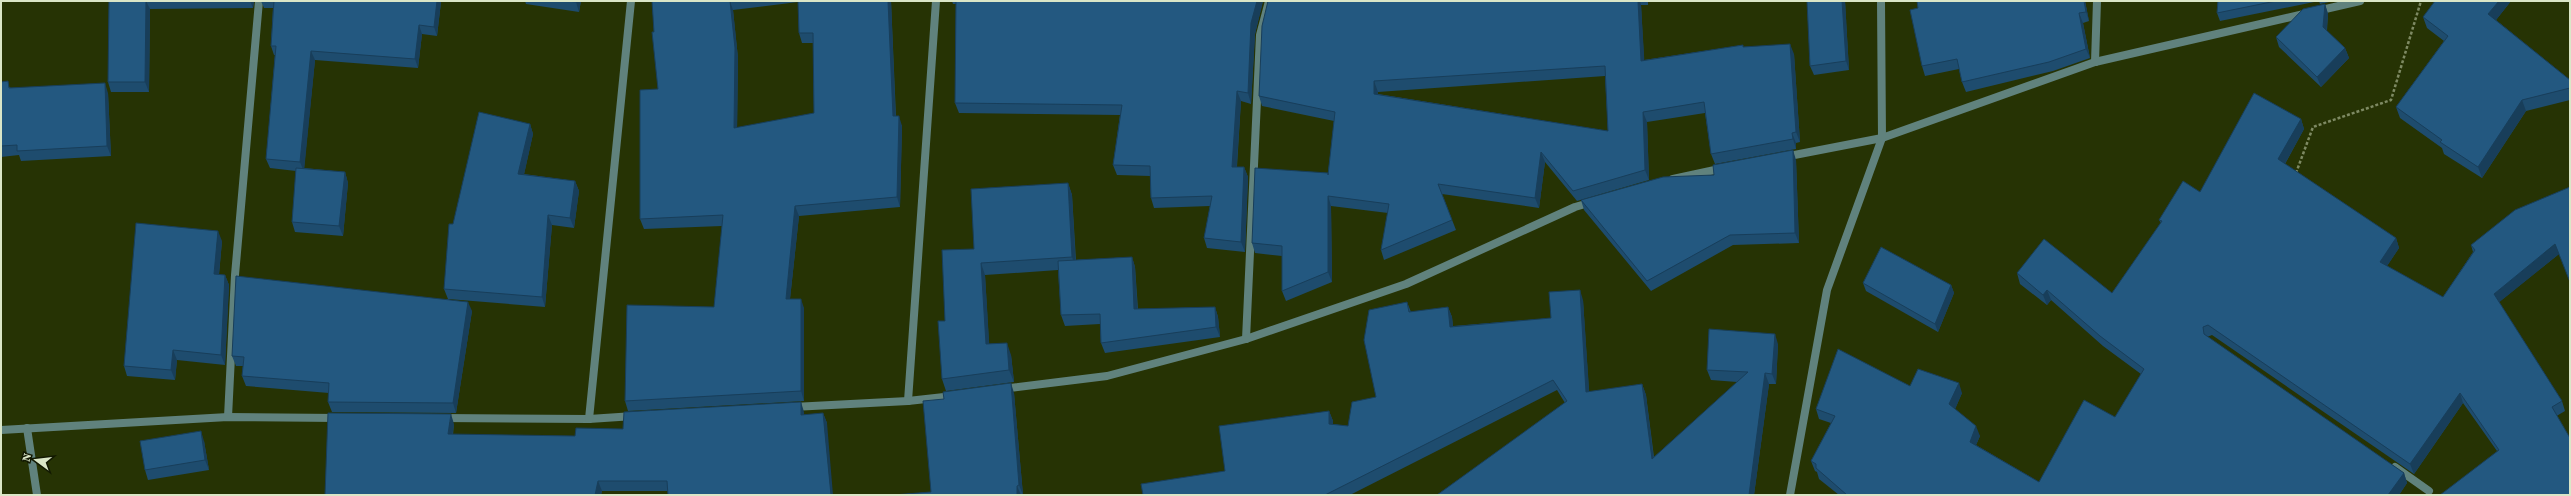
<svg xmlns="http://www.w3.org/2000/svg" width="2571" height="496" viewBox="0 0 2571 496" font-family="'Source Serif 4',serif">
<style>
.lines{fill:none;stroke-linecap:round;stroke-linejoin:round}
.path{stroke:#7e8a63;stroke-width:2.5;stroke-dasharray:3 2;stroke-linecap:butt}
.minor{stroke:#60827d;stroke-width:8}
.wall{fill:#1e4c6e;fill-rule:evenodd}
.shaded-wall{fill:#183e5a}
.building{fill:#235880;stroke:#183e5a;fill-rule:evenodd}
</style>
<rect width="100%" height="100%" fill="#263304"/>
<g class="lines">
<!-- path -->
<path class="path" d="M 2296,173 L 2313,127 L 2391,100 L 2421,1"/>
<!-- minor -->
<g class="minor">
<path d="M 2095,62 L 2097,1"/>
<path d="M 1784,157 L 1882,138 L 2095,62 L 2360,1"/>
<path d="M 1673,179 L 1724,168"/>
<path d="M 1246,339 L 1260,35 L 1269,1"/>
<path d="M 1002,389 L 1107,376 L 1246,339 L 1406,284 L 1575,207 L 1592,202"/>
<path d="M 908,401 L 936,1"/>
<path d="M 793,407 L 908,401 L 953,396"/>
<path d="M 228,417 L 235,275 L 259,1"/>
<path d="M 441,418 L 589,419 L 634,416"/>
<path d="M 589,419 L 631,1"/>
<path d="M 27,428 L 37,495"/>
<path d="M 1,430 L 228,417 L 338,418"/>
<path d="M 2395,467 L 2429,491"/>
<path d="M 1790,495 L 1827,290 L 1882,138 L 1881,1"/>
</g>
</g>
<!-- wall -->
<g class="wall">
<path d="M 109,1 L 254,1 L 253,8 L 150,9 L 149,92 L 111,92 L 108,82 Z"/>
<path d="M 261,1 L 441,1 L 441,2 L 437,36 L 422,34 L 418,68 L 315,60 L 304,168 L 345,172 L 348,183 L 343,236 L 295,232 L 292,222 L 296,171 L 270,168 L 266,159 L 275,55 L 274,55 L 271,46 L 273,8 L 264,8 Z"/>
<path d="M 525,1 L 581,1 L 579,12 L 526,4 Z"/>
<path d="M 652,1 L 891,1 L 896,116 L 902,126 L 900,207 L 799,216 L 790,299 L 804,308 L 804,401 L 628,411 L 625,401 L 714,307 L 722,226 L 644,229 L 640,219 L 658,89 ZM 798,2 L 799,33 L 802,43 L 813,43 L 814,113 L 737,128 L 738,58 L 733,10 Z"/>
<path d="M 952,1 L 1263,1 L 1255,34 L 1251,104 L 1241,101 L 1237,167 L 1244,167 L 1248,177 L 1245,252 L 1207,248 L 1204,238 L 1210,206 L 1154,208 L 1151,198 L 1150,176 L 1117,175 L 1113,165 L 1120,115 L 959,113 L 955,103 L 956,4 L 953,4 Z"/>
<path d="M 1268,1 L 1648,1 L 1648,5 L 1641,5 L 1644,60 L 1743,45 L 1743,47 L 1794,54 L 1800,142 L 1796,143 L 1796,149 L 1715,164 L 1711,154 L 1705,113 L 1647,122 L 1649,180 L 1577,201 L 1545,162 L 1539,208 L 1442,194 L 1456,230 L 1384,260 L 1381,250 L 1388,213 L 1331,206 L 1332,282 L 1286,301 L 1282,291 L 1282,256 L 1255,253 L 1252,243 L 1328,173 L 1334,121 L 1262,106 L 1259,96 ZM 1605,76 L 1608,131 L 1378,94 L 1378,92 Z"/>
<path d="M 1807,1 L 1845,1 L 1849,70 L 1814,75 L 1810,66 Z"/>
<path d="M 1917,1 L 2085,1 L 2089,21 L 2083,23 L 2090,58 L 2053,71 L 1966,92 L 1962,82 L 1959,69 L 1925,76 L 1922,66 L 1918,8 Z"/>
<path d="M 2218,1 L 2329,1 L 2329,2 L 2320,4 L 2319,1 L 2220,21 L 2217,13 Z"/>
<path d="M 2511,1 L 2496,20 L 2570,80 L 2570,100 L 2526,111 L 2482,178 L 2444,154 L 2442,148 L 2400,118 L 2396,107 L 2444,41 L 2427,28 L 2423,17 Z"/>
<path d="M 2325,4 L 2328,14 L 2327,31 L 2345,48 L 2349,58 L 2321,87 L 2279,47 L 2276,37 Z"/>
<path d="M 1,82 L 11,88 L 108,93 L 111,156 L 21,161 L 19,155 L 1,157 Z"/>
<path d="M 2301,119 L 2304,129 L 2285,164 L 2396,238 L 2399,248 L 2387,266 L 2443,297 L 2473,252 L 2471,245 L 2559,254 L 2499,302 L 2562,401 L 2565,411 L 2497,451 L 2463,403 L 2414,474 L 2212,335 L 2207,337 L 2404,473 L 2407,483 L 2399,495 L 1839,495 L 1819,479 L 1817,472 L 1815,471 L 1811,461 L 1831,423 L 1819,419 L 1816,409 L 1910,386 L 1962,393 L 1955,409 L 1980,436 L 1976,445 L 2039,482 L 2115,417 L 2141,374 L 2103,346 L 2051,300 L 2047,305 L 2020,284 L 2017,273 L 2112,293 L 2161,223 L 2159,220 L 2200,192 Z"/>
<path d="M 530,124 L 533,134 L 524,174 L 575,181 L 579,191 L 574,228 L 552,225 L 545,307 L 448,299 L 472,311 L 456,413 L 332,412 L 328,402 L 329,393 L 246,386 L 242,376 L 243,366 L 236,366 L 232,356 L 448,299 L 444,289 L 453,224 Z"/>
<path d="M 1796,160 L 1799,243 L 1733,245 L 1651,291 L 1584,210 L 1581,200 Z"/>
<path d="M 1068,183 L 1072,195 L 1076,260 L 1132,257 L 1135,267 L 1138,309 L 1215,307 L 1218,317 L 1220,337 L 1105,353 L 1101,343 L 1100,324 L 1065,326 L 1061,315 L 1058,270 L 985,275 L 989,344 L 1011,355 L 1014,382 L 946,391 L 942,379 L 974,249 Z"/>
<path d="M 222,241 L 219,275 L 225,275 L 229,285 L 225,365 L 177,360 L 175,380 L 127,376 L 124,366 Z"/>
<path d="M 1863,283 L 1951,285 L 1954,293 L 1938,332 L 1866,291 Z"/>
<path d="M 1583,300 L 1589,392 L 1642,384 L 1646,395 L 1654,457 L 1737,382 L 1711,380 L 1707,370 L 1778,344 L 1776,384 L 1769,384 L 1754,495 L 1437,495 L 1565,403 L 1557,390 L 1350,495 L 1143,495 L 1225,471 L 1329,411 L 1333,421 L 1333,424 L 1348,426 L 1376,397 L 1407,302 L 1411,312 L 1448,307 L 1452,317 L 1453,326 L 1551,318 Z"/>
<path d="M 1014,393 L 1023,495 L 893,495 L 931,492 Z"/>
<path d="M 804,412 L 804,415 L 823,413 L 827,423 L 667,491 L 602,491 L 601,495 L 325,495 L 454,424 L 453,435 L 575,436 L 623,429 Z"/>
<path d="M 204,441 L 209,470 L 148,480 L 145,470 Z"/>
</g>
<!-- shaded-wall -->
<g class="shaded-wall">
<path d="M 146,1 L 150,9 L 149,92 L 145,82 Z"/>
<path d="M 250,1 L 254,1 L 253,8 Z"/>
<path d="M 437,1 L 441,1 L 441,2 L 437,36 L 434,27 Z"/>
<path d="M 576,1 L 581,1 L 579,12 L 576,2 Z"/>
<path d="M 730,1 L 733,10 L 738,58 L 737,138 L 734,128 Z"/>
<path d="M 888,1 L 891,1 L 896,126 L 893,116 Z"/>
<path d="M 1257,1 L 1263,1 L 1255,34 L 1251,104 L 1248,93 L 1251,23 Z"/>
<path d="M 1638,1 L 1640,1 L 1641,5 L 1645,71 L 1641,61 Z"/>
<path d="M 1842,1 L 1845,1 L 1849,70 L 1846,61 Z"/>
<path d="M 2084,1 L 2085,1 L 2089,21 L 2086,12 Z"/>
<path d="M 2499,1 L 2511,1 L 2492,25 L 2488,14 Z"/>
<path d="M 2325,4 L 2328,14 L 2326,37 L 2323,27 Z"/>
<path d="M 2079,13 L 2083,23 L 2090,58 L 2086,49 Z"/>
<path d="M 419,25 L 422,34 L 418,68 L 415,59 Z"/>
<path d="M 1790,44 L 1794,54 L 1800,142 L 1796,132 Z"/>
<path d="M 2345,48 L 2349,58 L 2321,87 L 2317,77 Z"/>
<path d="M 311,51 L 315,60 L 304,172 L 300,162 Z"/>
<path d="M 1374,81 L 1378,92 L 1377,104 L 1374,94 Z"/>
<path d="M 105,83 L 108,93 L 111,156 L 107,146 Z"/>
<path d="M 1237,91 L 1241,101 L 1236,177 L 1232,167 Z"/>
<path d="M 2522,100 L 2526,111 L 2482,178 L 2478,167 Z"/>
<path d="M 1643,112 L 1647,122 L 1649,180 L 1645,170 Z"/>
<path d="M 899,116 L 902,126 L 900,207 L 897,197 Z"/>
<path d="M 2301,119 L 2304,129 L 2282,169 L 2278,159 Z"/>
<path d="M 530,124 L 533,134 L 522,184 L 518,174 Z"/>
<path d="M 1792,133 L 1796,143 L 1796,149 L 1793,139 Z"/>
<path d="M 1793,150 L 1796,160 L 1799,243 L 1795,233 Z"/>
<path d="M 1541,152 L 1545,162 L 1539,208 L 1535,198 Z"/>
<path d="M 1244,167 L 1248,177 L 1245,252 L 1241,242 Z"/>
<path d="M 345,172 L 348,183 L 343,236 L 339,226 Z"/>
<path d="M 575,181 L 579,191 L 574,228 L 570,218 Z"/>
<path d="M 1068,183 L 1072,195 L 1076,269 L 1072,257 Z"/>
<path d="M 1328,196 L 1331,206 L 1332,282 L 1328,272 Z"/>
<path d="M 795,206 L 799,216 L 789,308 L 786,299 Z"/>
<path d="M 548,215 L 552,225 L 545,307 L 542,297 Z"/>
<path d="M 218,231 L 222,241 L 218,284 L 214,274 Z"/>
<path d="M 2396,238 L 2399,248 L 2383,272 L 2380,262 Z"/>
<path d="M 2555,244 L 2559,254 L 2497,304 L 2494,294 Z"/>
<path d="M 1132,257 L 1135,267 L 1138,319 L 1134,309 Z"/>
<path d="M 981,263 L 985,275 L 990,356 L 986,344 Z"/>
<path d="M 225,275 L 229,285 L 225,365 L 221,355 Z"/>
<path d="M 1951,285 L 1954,293 L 1938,332 L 1935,324 Z"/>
<path d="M 1580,290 L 1583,300 L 1590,403 L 1586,392 Z"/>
<path d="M 2047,290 L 2051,300 L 2047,305 L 2043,295 Z"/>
<path d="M 801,299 L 804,308 L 804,401 L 801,391 Z"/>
<path d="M 468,302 L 472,311 L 456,413 L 453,403 Z"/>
<path d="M 1215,307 L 1218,317 L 1220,337 L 1216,327 Z"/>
<path d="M 1448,307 L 1452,317 L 1454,337 L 1450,327 Z"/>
<path d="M 1775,334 L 1778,344 L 1776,384 L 1772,374 Z"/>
<path d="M 1007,343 L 1011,355 L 1014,382 L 1009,370 Z"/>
<path d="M 173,350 L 177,360 L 175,380 L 171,370 Z"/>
<path d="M 1765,373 L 1769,384 L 1754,495 L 1749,495 Z"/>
<path d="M 1011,383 L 1014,393 L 1023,495 L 1019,485 Z"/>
<path d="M 1959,383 L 1962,393 L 1953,414 L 1949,404 Z"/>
<path d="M 1642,384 L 1646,395 L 1655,469 L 1652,459 Z"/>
<path d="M 2460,393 L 2463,403 L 2414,474 L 2410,464 Z"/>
<path d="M 801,402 L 804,412 L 804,425 L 801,415 Z"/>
<path d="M 1329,411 L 1333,421 L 1333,434 L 1329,424 Z"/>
<path d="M 823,413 L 827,423 L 833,495 L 831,495 Z"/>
<path d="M 451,414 L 454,424 L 451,444 L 448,434 Z"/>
<path d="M 1976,426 L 1980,436 L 1973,452 L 1970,442 Z"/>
<path d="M 201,431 L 204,441 L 209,470 L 205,460 Z"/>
<path d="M 2404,473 L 2407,483 L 2399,495 L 2388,495 Z"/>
<path d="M 598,481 L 602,491 L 601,495 L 595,495 Z"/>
<path d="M 1017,486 L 1021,495 L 1017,495 Z"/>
</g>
<!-- building -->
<g class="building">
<path d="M 109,1 L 146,1 L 145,82 L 108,82 Z"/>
<path d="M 274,1 L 437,1 L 434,27 L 419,25 L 415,59 L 311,51 L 300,162 L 266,159 L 276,46 L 271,46 Z"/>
<path d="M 567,1 L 576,1 L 576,2 Z"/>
<path d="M 652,1 L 730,1 L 735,48 L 734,128 L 814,113 L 813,33 L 799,33 L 798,1 L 888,1 L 893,116 L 899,116 L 897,197 L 795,206 L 786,299 L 801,299 L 801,391 L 625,401 L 627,305 L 714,307 L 723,215 L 640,219 L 640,90 L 658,89 L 652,32 L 654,32 Z"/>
<path d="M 956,1 L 1257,1 L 1251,23 L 1248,93 L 1237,91 L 1232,167 L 1244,167 L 1241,242 L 1204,238 L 1212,196 L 1151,198 L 1150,166 L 1113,165 L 1122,105 L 955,103 Z"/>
<path d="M 1268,1 L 1638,1 L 1641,61 L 1743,45 L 1743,47 L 1790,44 L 1796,132 L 1792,133 L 1793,139 L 1711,154 L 1704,102 L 1643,112 L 1645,170 L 1573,191 L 1541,152 L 1535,198 L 1438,184 L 1452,220 L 1381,250 L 1389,204 L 1328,196 L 1328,272 L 1282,291 L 1282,246 L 1252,243 L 1255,168 L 1328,173 L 1328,175 L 1335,112 L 1259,96 L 1262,26 ZM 1605,66 L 1608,131 L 1374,94 L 1374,81 Z"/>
<path d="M 1807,1 L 1842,1 L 1846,61 L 1810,66 Z"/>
<path d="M 1917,1 L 2084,1 L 2086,12 L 2079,13 L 2086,49 L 2049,62 L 1962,82 L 1957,59 L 1922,66 L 1910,10 L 1918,8 Z"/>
<path d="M 2218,1 L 2276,1 L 2217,13 Z"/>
<path d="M 2435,1 L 2499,1 L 2488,14 L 2570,80 L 2570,88 L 2522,100 L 2478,167 L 2440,142 L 2442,140 L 2396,107 L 2448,36 L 2423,17 Z"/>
<path d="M 2325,4 L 2323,27 L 2345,48 L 2317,77 L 2276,37 L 2303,9 Z"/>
<path d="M 8,81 L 9,88 L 105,83 L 107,146 L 17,151 L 17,145 L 1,146 L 1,82 Z"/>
<path d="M 2254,93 L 2301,119 L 2278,159 L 2396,238 L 2380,262 L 2443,297 L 2475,250 L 2471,245 L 2515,210 L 2570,187 L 2570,282 L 2555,244 L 2494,294 L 2562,401 L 2552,407 L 2570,438 L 2570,495 L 2440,495 L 2499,450 L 2460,393 L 2410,464 L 2208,325 L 2203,327 L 2204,334 L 2404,473 L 2388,495 L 1847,495 L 1816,468 L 1816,464 L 1811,461 L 1835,416 L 1816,409 L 1838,349 L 1910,386 L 1918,369 L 1959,383 L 1949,404 L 1976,426 L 1970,442 L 2039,482 L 2084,400 L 2115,417 L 2144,369 L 2100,336 L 2047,290 L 2043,295 L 2017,273 L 2044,239 L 2112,293 L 2162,221 L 2159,220 L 2183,181 L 2200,192 Z"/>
<path d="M 479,112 L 530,124 L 518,174 L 575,181 L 570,218 L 548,215 L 542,297 L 444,289 L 449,224 L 453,224 Z"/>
<path d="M 1793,150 L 1795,233 L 1730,235 L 1647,281 L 1581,200 L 1663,177 L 1714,175 L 1713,165 Z"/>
<path d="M 296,168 L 345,172 L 339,226 L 292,222 Z"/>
<path d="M 1068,183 L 1072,257 L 981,263 L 986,344 L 1007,343 L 1009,370 L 942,379 L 938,321 L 945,321 L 942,250 L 974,249 L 971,189 Z"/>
<path d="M 136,223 L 218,231 L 214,274 L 225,275 L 221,355 L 173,350 L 171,370 L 124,366 Z"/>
<path d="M 1881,247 L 1951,285 L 1935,324 L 1863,283 Z"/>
<path d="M 1132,257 L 1134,309 L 1215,307 L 1216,327 L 1101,343 L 1100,314 L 1061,315 L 1058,261 Z"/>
<path d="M 236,276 L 468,302 L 453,403 L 328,402 L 329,383 L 242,376 L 244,357 L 232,356 Z"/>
<path d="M 1580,290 L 1586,392 L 1642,384 L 1652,459 L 1748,372 L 1707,370 L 1709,329 L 1775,334 L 1772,374 L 1765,373 L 1749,495 L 1437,495 L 1567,401 L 1553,380 L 1325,495 L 1143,495 L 1141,484 L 1225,471 L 1219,426 L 1329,411 L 1329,424 L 1348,426 L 1352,402 L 1376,397 L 1364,340 L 1369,310 L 1407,302 L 1409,312 L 1448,307 L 1450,327 L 1551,318 L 1549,292 Z"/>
<path d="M 1011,383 L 1019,485 L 1017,486 L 1017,495 L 893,495 L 931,492 L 923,401 L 944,399 L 943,392 Z"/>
<path d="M 801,402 L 801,415 L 823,413 L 831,495 L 668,495 L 667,481 L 598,481 L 595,495 L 325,495 L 328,413 L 451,414 L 448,434 L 575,436 L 576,428 L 623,429 L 624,412 Z"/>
<path d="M 201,431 L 205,460 L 145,470 L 140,441 Z"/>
</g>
<!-- border -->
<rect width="2571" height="496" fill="none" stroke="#dae6c7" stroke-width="4"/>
<!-- north arrow -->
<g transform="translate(36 460) rotate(285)" stroke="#121902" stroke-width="3" paint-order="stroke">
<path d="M0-3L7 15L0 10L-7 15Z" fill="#dae6c7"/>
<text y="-6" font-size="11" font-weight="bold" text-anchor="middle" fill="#dae6c7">N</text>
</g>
</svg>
